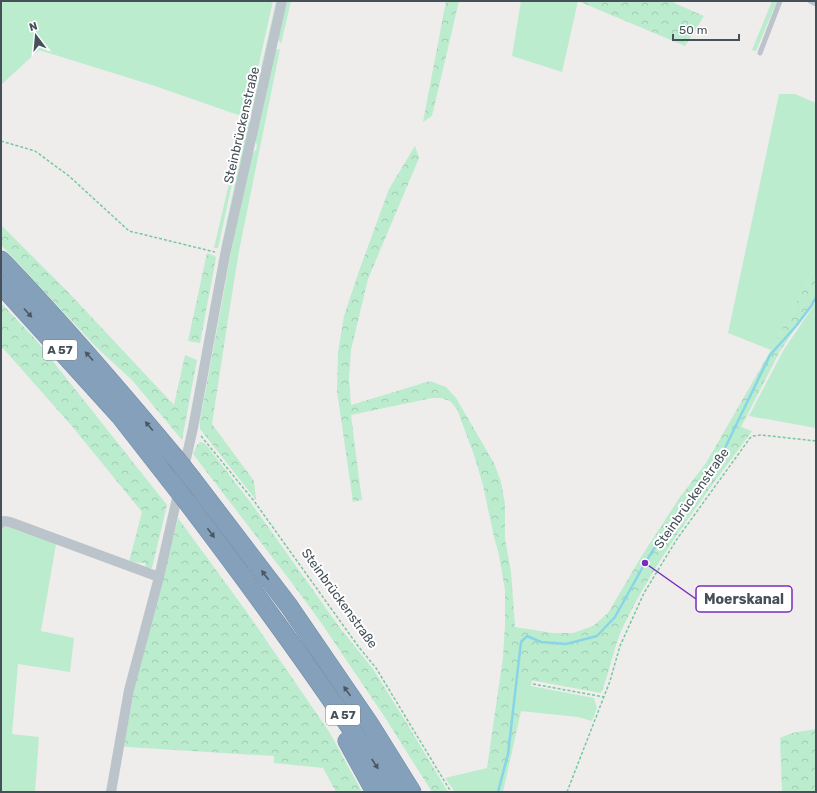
<svg xmlns="http://www.w3.org/2000/svg" width="817" height="793" viewBox="0 0 817 793" font-family="Rubik,sans-serif">
<style>
.green{fill:#bbecce}
.forest{fill:url(#forest-crowns)}
.lines{fill:none;stroke-linecap:round;stroke-linejoin:round}
.stream{stroke:#89d5e8;stroke-width:2.5}
.highway-casing{stroke:#708ba6;stroke-width:19}
.path{stroke:#74c99e;stroke-width:1.5;stroke-dasharray:3 2;stroke-linecap:butt}
.lane{stroke:#bbc4cb;stroke-width:5}
.street{stroke:#bbc4cb;stroke-width:10}
.highway{stroke:#85a0ba;stroke-width:18}
.highway-bridge-casing{stroke:#708ba6;stroke-width:19;stroke-linecap:butt}
.highway-bridge{stroke:#85a0ba;stroke-width:18}
.oneway{fill:#4b5863}
.labels{text-anchor:middle;stroke-width:4;stroke-linejoin:round;paint-order:stroke}
.shield{fill:#fff;stroke:#7d848b;stroke-width:1}
.shield-label{font-size:12px;font-weight:bold;fill:#455059}
.street-label{font-size:13px;fill:#455059;stroke:#fff}
.leader{fill:none;stroke:#7b2cbf;stroke-width:1.5}
.callout-dot{fill:#7b2cbf;stroke:#fff;stroke-width:1.5}
.callout{fill:#fff;stroke:#7b2cbf;stroke-width:1.5}
.callout-label{font-size:14px;text-anchor:middle;font-weight:bold;fill:#455059}
</style>
<defs>
<pattern id="forest-crowns" width="20" height="18" patternUnits="userSpaceOnUse"><rect width="20" height="18" fill="#bbecce"/><path d="M2 6a3 3 0 1 1 6 0M12 15a3 3 0 1 1 6 0" fill="none" stroke="#a2ccb3"/></pattern>
</defs>
<rect width="100%" height="100%" fill="#efecec"/>
<!-- green -->
<g class="green">
<path d="M 1,1 L 273,1 L 248,113 L 244,113 L 244,117 L 155,86 L 39,50 L 1,85 Z"/>
<path d="M 276,1 L 278,1 L 253,112 L 251,113 Z"/>
<path d="M 287,1 L 291,1 L 281,44 L 278,39 Z"/>
<path d="M 521,1 L 578,1 L 562,72 L 512,56 Z"/>
<path d="M 772,1 L 777,1 L 756,51 L 752,50 Z"/>
<path d="M 280,49 L 239,251 L 229,313 L 220,313 L 231,252 L 252,153 L 256,150 L 257,145 L 255,141 L 275,50 Z"/>
<path d="M 779,94 L 795,94 L 816,103 L 816,266 L 771,350 L 728,333 Z"/>
<path d="M 244,119 L 246,120 L 218,248 L 214,248 Z"/>
<path d="M 248,122 L 250,123 L 223,245 L 221,248 Z"/>
<path d="M 816,302 L 816,428 L 749,416 L 783,351 Z"/>
<path d="M 7,525 L 56,544 L 41,631 L 74,638 L 70,672 L 18,664 L 12,734 L 39,737 L 35,792 L 1,792 L 1,532 L 2,529 Z"/>
<path d="M 514,676 L 532,680 L 531,686 L 594,698 L 597,708 L 592,721 L 578,717 L 510,710 Z"/>
<path d="M 487,768 L 507,774 L 503,792 L 455,792 L 445,778 Z"/>
</g>
<!-- forest -->
<g class="forest">
<path d="M 446,1 L 459,1 L 432,116 L 423,122 Z"/>
<path d="M 578,1 L 670,1 L 704,16 L 685,46 Z"/>
<path d="M 415,146 L 419,158 L 368,279 L 351,350 L 349,378 L 351,405 L 430,381 L 446,387 L 456,398 L 494,463 L 501,482 L 505,504 L 505,539 L 511,572 L 515,627 L 553,633 L 573,633 L 593,626 L 608,613 L 641,557 L 680,497 L 706,463 L 771,350 L 816,266 L 816,298 L 780,351 L 741,427 L 752,431 C 706,494 657,556 623,627 C 613,648 610,672 601,693 L 514,677 L 510,710 L 521,711 L 507,774 L 487,768 L 503,657 L 505,625 L 505,590 L 499,555 L 494,537 L 483,485 L 474,455 L 457,409 L 450,401 L 441,398 L 432,398 L 351,415 L 357,463 L 362,500 L 353,502 L 337,391 L 338,352 L 344,316 L 359,271 L 389,189 Z"/>
<path d="M 1,225 L 69,293 L 174,405 L 185,355 L 197,360 L 182,440 L 132,380 L 97,348 L 1,245 Z"/>
<path d="M 207,253 L 215,256 L 216,258 L 200,343 L 188,341 Z"/>
<path d="M 1,303 L 36,340 L 167,505 L 152,568 L 146,569 L 145,563 L 129,562 L 142,512 L 71,425 L 1,346 Z"/>
<path d="M 220,313 L 229,313 L 212,424 L 254,481 L 256,500 L 200,429 L 200,420 Z"/>
<path d="M 200,442 L 204,443 L 207,446 L 251,503 L 340,628 L 373,669 L 406,722 L 448,792 L 432,792 L 384,716 L 322,624 L 292,583 L 193,454 L 197,445 Z"/>
<path d="M 178,518 L 246,611 L 330,733 L 362,792 L 336,792 L 323,768 L 274,763 L 274,756 L 127,747 L 124,746 L 135,686 Z"/>
<path d="M 816,729 L 816,792 L 782,792 L 780,738 L 792,733 Z"/>
</g>
<g class="lines">
<!-- stream -->
<path class="stream" d="M 498,792 L 508,754 L 521,642 L 527,636 L 541,642 L 566,644 L 597,636 L 615,617 L 645,563 L 666,530 L 694,495 L 725,448 L 770,355 L 796,326 L 812,305 L 816,297"/>
<defs>
<g id="highway">
<path d="M 1,260 C 62,323 118,389 174,456"/>
<path d="M 1,285 L 119,415 L 169,479"/>
<path d="M 193,480 L 289,606 L 369,723 L 412,792"/>
<path d="M 187,502 C 259,597 329,693 393,792"/>
<path d="M 347,741 L 375,792"/>
</g>
</defs>
<!-- highway casing -->
<use href="#highway" class="highway-casing"/>
<!-- path -->
<g class="path">
<path d="M 1,141 L 35,151 L 69,176 L 129,231 L 215,252"/>
<path d="M 201,436 L 254,501 L 358,646 L 376,668 L 451,792"/>
<path d="M 533,684 L 604,697"/>
<path d="M 567,792 L 610,681 L 620,646 L 644,593 L 677,539 L 750,438 L 753,436 L 761,435 L 816,441"/>
</g>
<!-- lane -->
<g class="lane">
<path d="M 810,1 L 816,4"/>
<path d="M 760,53 L 780,1"/>
</g>
<!-- street -->
<g class="street">
<path d="M 1,523 L 4,521 L 10,522 L 159,577"/>
<path d="M 111,792 L 129,690 L 159,577 L 193,428 L 225,255 L 282,1"/>
</g>
<!-- highway -->
<use href="#highway" class="highway"/>
<defs>
<g id="highway-bridge">
<path d="M 174,456 L 193,480"/>
<path d="M 169,479 L 187,502"/>
</g>
</defs>
<!-- highway-bridge casing -->
<use href="#highway-bridge" class="highway-bridge-casing"/>
<!-- highway-bridge -->
<use href="#highway-bridge" class="highway-bridge"/>
</g>
<!-- one-way arrows -->
<defs><path id="oneway-solid" d="M-6-.8H1V-3.2L6.5 0L1 3.2V.8H-6Z"/></defs>
<g class="oneway">
<use href="#oneway-solid" transform="translate(28 313) rotate(48)"/>
<use href="#oneway-solid" transform="translate(89 356) rotate(-132)"/>
<use href="#oneway-solid" transform="translate(149 426) rotate(-130)"/>
<use href="#oneway-solid" transform="translate(211 533) rotate(53)"/>
<use href="#oneway-solid" transform="translate(265 575) rotate(-127)"/>
<use href="#oneway-solid" transform="translate(347 691) rotate(-125)"/>
<use href="#oneway-solid" transform="translate(375 764) rotate(57)"/>
</g>
<g class="labels">
<!-- shield labels -->
<g class="shield">
<rect x="43" y="340" width="34" height="20" rx="3"/>
<rect x="326" y="705" width="34" height="20" rx="3"/>
</g>
<g class="shield-label">
<text x="60" y="354">A 57</text>
<text x="343" y="719">A 57</text>
</g>
<!-- street labels -->
<g class="street-label">
<text transform="translate(241 125) rotate(-77)" y="5">Steinbrückenstraße</text>
<text transform="translate(691 498) rotate(-55)" y="5">Steinbrückenstraße</text>
<text transform="translate(340 598) rotate(54)" y="5">Steinbrückenstraße</text>
</g>
</g>
<!-- callouts -->
<path class="leader" d="M645 563L696 599"/>
<circle class="callout-dot" cx="645" cy="563" r="4"/>
<rect class="callout" x="696" y="586" width="96" height="26" rx="4"/>
<g class="callout-label">
<text x="744" y="604">Moerskanal</text>
</g>
<!-- border -->
<rect width="817" height="793" fill="none" stroke="#455059" stroke-width="4"/>
<!-- north arrow -->
<g transform="translate(36 36) rotate(344)" stroke="#ffffff" stroke-width="3" paint-order="stroke">
<path d="M0-3L7 15L0 10L-7 15Z" fill="#455059"/>
<text y="-6" font-size="11" font-weight="bold" text-anchor="middle" fill="#455059">N</text>
</g>
<!-- scale -->
<path d="M673 34v6h66v-6" fill="none" stroke="#455059" stroke-width="2"/>
<text x="679" y="34" font-size="12" fill="#455059" stroke="#ffffff" stroke-width="3" paint-order="stroke">50 m</text>
</svg>
